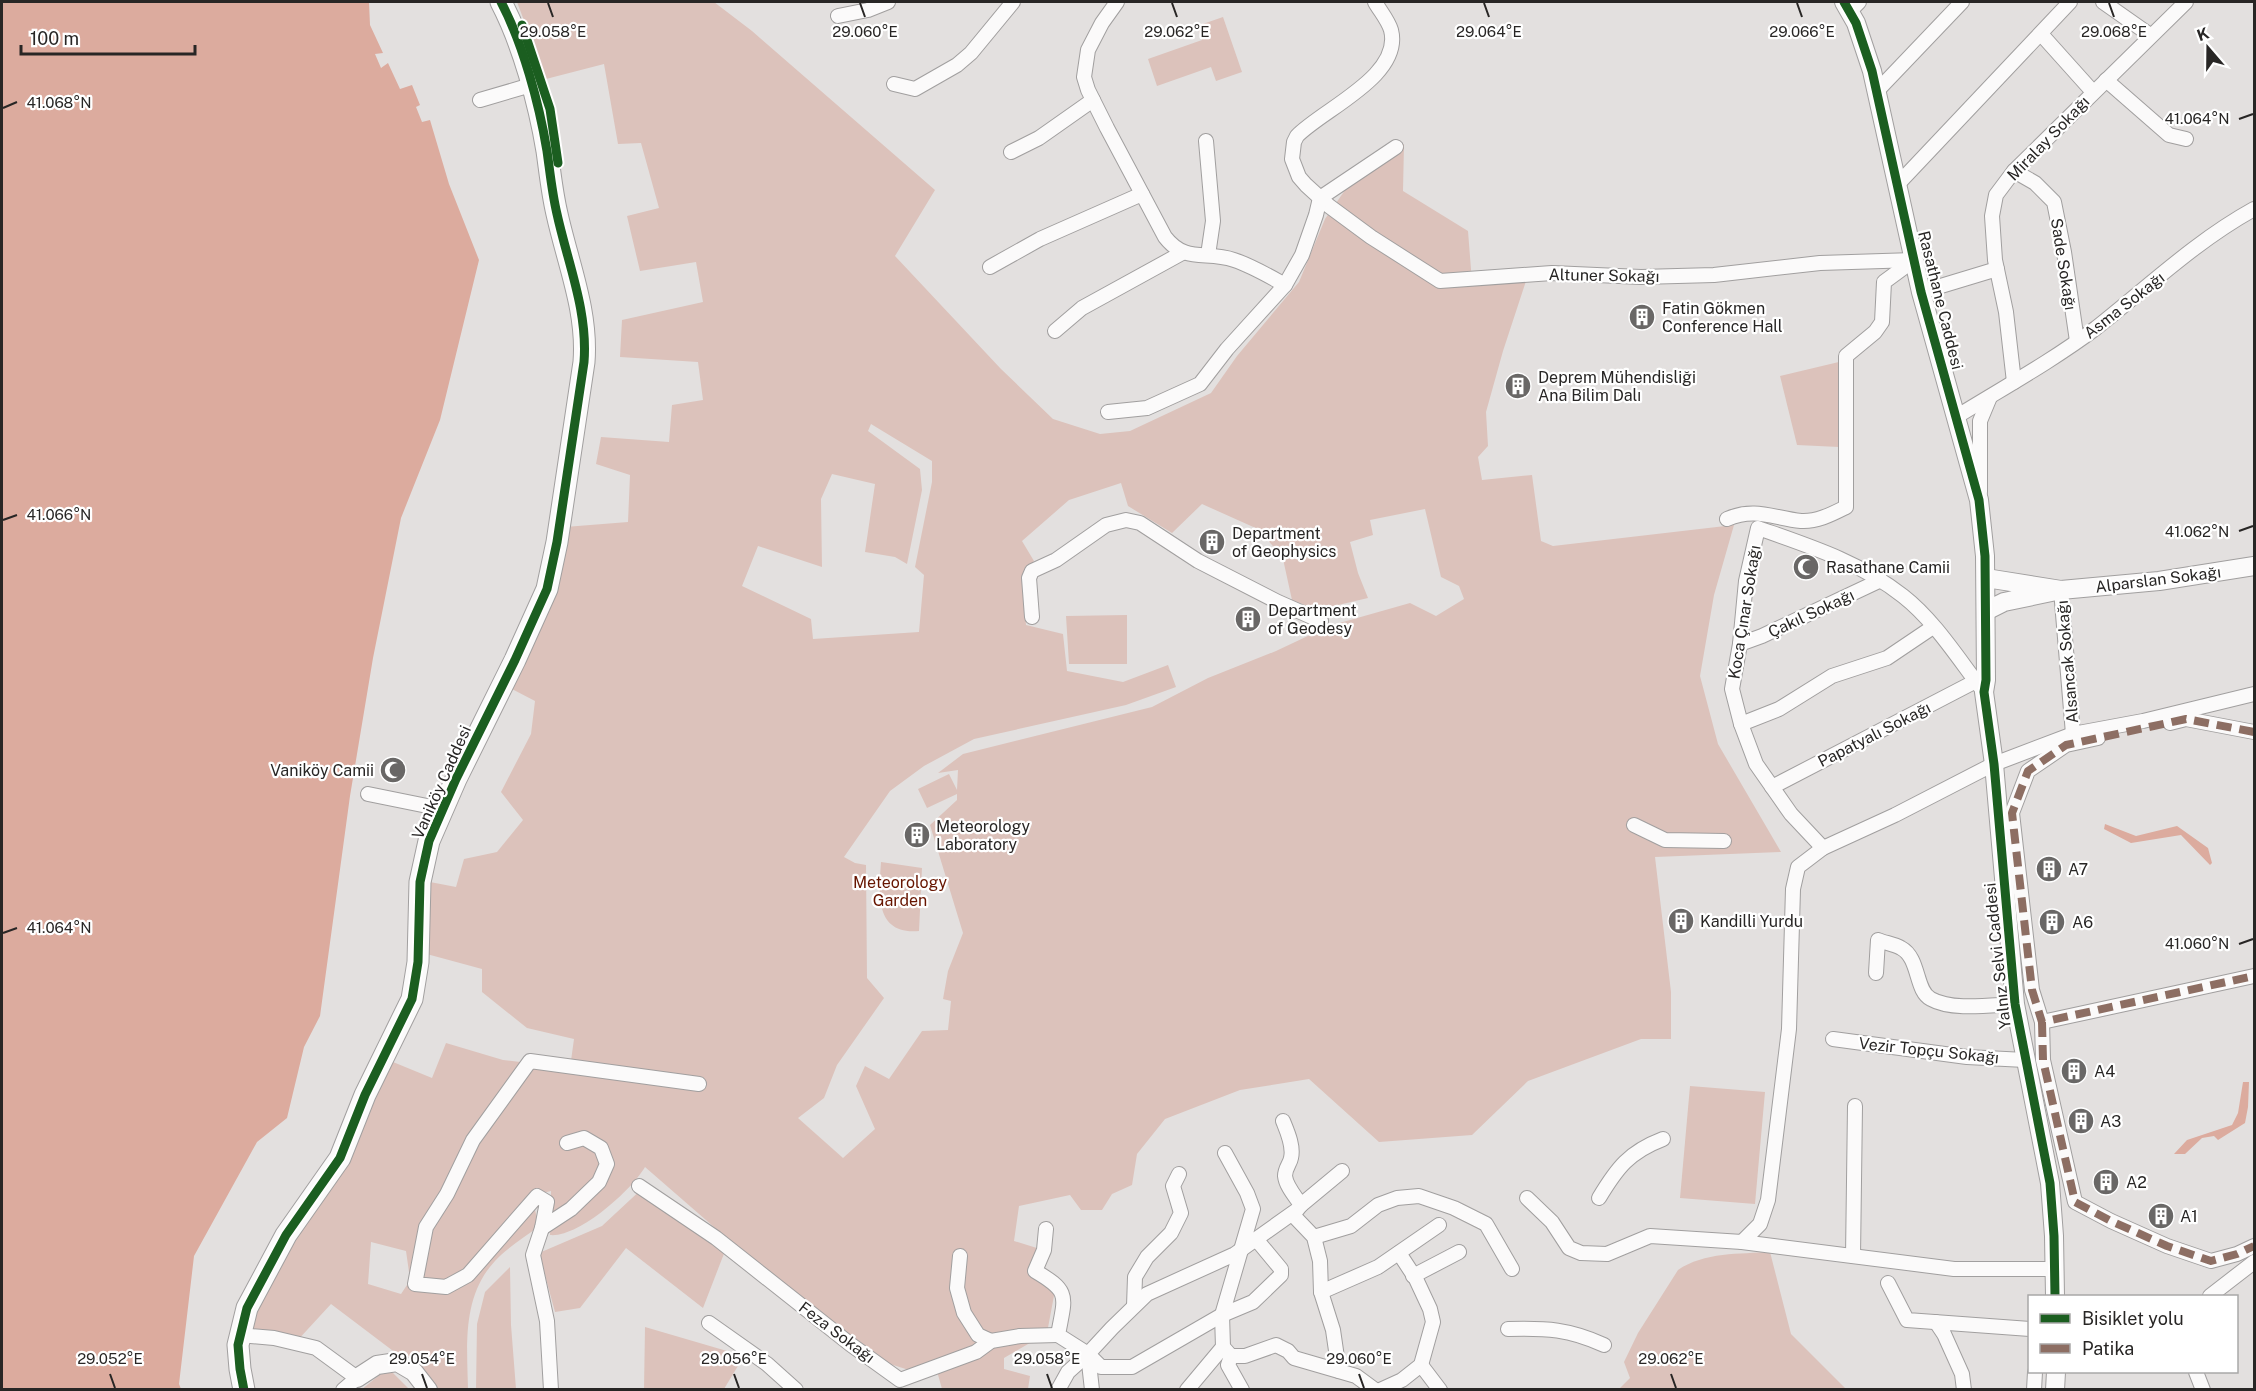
<svg xmlns="http://www.w3.org/2000/svg" width="2256" height="1391" viewBox="0 0 2256 1391" font-family="'Public Sans',sans-serif">
<style>
.green{fill:#dcc2bb;fill-rule:evenodd}
.water{fill:#dcab9e}
.lines{fill:none;stroke-linecap:round;stroke-linejoin:round}
.street-casing{stroke:#a19f9f;stroke-width:16}
.secondary-casing{stroke:#a19f9f;stroke-width:20}
.primary-casing{stroke:#a19f9f;stroke-width:23}
.street{stroke:#fbfafa;stroke-width:14}
.secondary{stroke:#fbfafa;stroke-width:18}
.primary{stroke:#fbfafa;stroke-width:21}
.quiet{stroke:#8d6e63;stroke-width:8;stroke-dasharray:15 8;stroke-linecap:butt}
.cycleway-casing{stroke:#fff;stroke-width:13}
.cycleway{stroke:#1b5e20;stroke-width:9}
.ticks{fill:none;stroke:#282625;stroke-width:2}
.labels{text-anchor:middle;stroke-width:4.5;stroke-linejoin:round;paint-order:stroke}
.street-label{font-size:16px;fill:#282625;stroke:#fff}
.poi-label{font-size:16px;fill:#282625;stroke:#fff;text-anchor:start}
.park-label{font-size:16px;fill:#671500;stroke:#fff}
.ticks-label{font-size:15px;text-anchor:middle;fill:#282625;stroke:#fff;stroke-width:4.5;stroke-linejoin:round;paint-order:stroke}
</style>
<rect width="100%" height="100%" fill="#e3e0df"/>
<!-- green -->
<g class="green">
<path d="M 517,2 L 714,2 L 752,31 L 935,190 L 895,256 L 1001,369 L 1053,419 L 1100,434 L 1130,431 L 1211,393 L 1237,356 L 1299,282 L 1325,219 L 1352,180 L 1404,144 L 1403,191 L 1468,231 L 1472,282 L 1527,278 L 1503,351 L 1486,412 L 1488,446 L 1478,457 L 1482,480 L 1532,475 L 1541,541 L 1553,546 L 1734,525 L 1714,595 L 1700,676 L 1718,744 L 1781,852 L 1655,857 L 1671,992 L 1671,1039 L 1641,1039 L 1528,1081 L 1472,1135 L 1379,1142 L 1309,1079 L 1240,1090 L 1165,1119 L 1137,1154 L 1132,1185 L 1112,1194 L 1102,1210 L 1081,1210 L 1070,1195 L 1019,1206 L 1014,1241 L 1040,1249 L 1032,1268 L 1056,1285 L 1047,1333 L 1004,1358 L 1004,1369 L 1030,1376 L 1028,1389 L 942,1389 L 935,1364 L 912,1371 L 890,1364 L 768,1274 L 645,1167 C 631,1191 578,1238 550,1235 L 551,1191 L 539,1194 L 530,1198 C 509,1223 465,1288 430,1283 C 423,1282 415,1275 409,1272 L 406,1251 L 371,1242 L 368,1284 L 401,1294 L 407,1285 L 438,1292 L 466,1283 L 516,1225 L 535,1210 L 539,1226 C 525,1237 507,1248 495,1261 C 462,1296 467,1345 468,1389 L 433,1389 L 413,1366 L 331,1304 L 296,1342 L 242,1334 L 260,1288 L 319,1206 L 355,1142 L 393,1062 L 432,1078 L 446,1043 L 503,1060 L 570,1068 L 574,1039 L 527,1028 L 482,992 L 482,969 L 423,953 L 430,882 L 456,887 L 464,859 L 497,852 L 523,820 L 501,792 L 531,734 L 535,701 L 510,688 L 552,597 L 565,527 L 628,522 L 630,475 L 596,464 L 601,437 L 669,442 L 672,405 L 703,400 L 698,362 L 620,357 L 622,320 L 703,302 L 696,262 L 640,271 L 627,216 L 659,208 L 641,143 L 618,144 L 604,64 L 546,79 ZM 871,424 L 932,461 L 932,482 L 915,567 L 924,575 L 919,632 L 813,639 L 811,619 L 742,586 L 758,546 L 822,567 L 821,499 L 832,474 L 875,484 L 865,552 L 895,557 L 907,564 L 922,490 L 920,469 L 868,431 ZM 1121,483 L 1128,506 L 1172,533 L 1202,504 L 1260,530 L 1283,559 L 1292,600 L 1317,610 L 1368,598 L 1358,573 L 1350,542 L 1373,535 L 1370,520 L 1425,509 L 1441,577 L 1459,586 L 1464,599 L 1436,616 L 1410,603 L 1329,626 L 1276,651 L 1208,678 L 1152,707 L 963,754 L 938,773 L 958,770 L 957,790 L 949,774 L 918,789 L 927,808 L 957,794 L 957,800 L 930,825 L 963,933 L 948,971 L 943,999 L 951,1001 L 948,1030 L 922,1031 L 889,1079 L 865,1066 L 856,1086 L 875,1129 L 843,1158 L 798,1118 L 824,1098 L 837,1065 L 884,998 L 867,978 L 866,865 L 855,863 L 844,857 L 890,791 L 924,766 L 974,739 L 1126,705 L 1176,687 L 1168,665 L 1123,682 L 1067,671 L 1063,634 L 1026,625 L 1023,575 L 1034,561 L 1022,541 L 1069,500 Z"/>
<path d="M 1223,17 L 1242,72 L 1216,81 L 1211,67 L 1157,86 L 1148,59 L 1202,40 L 1197,26 Z"/>
<path d="M 1843,361 L 1839,447 L 1797,445 L 1780,376 Z"/>
<path d="M 1127,615 L 1127,664 L 1069,664 L 1066,616 Z"/>
<path d="M 881,862 L 922,868 L 919,931 C 874,935 879,893 881,862 Z"/>
<path d="M 1690,1086 L 1765,1092 L 1755,1204 L 1680,1198 Z"/>
<path d="M 645,1186 L 725,1251 L 703,1308 L 626,1248 L 580,1308 L 555,1312 L 539,1253 L 602,1226 Z"/>
<path d="M 1770,1252 L 1791,1334 L 1846,1389 L 1618,1390 L 1630,1378 L 1624,1362 L 1638,1333 L 1678,1270 C 1704,1252 1740,1254 1770,1252 Z"/>
<path d="M 510,1267 L 511,1325 L 516,1389 L 476,1389 L 477,1324 L 485,1292 Z"/>
<path d="M 645,1327 L 744,1356 L 724,1389 L 644,1389 Z"/>
<path d="M 388,1368 L 409,1389 L 361,1390 Z"/>
</g>
<!-- water -->
<g class="water">
<path d="M 2,2 L 369,2 L 370,25 L 383,53 L 375,54 L 381,68 L 388,63 L 400,89 L 412,85 L 420,105 L 416,107 L 422,122 L 430,120 L 449,184 L 479,260 L 440,420 L 401,518 L 373,658 L 350,796 L 320,1016 L 304,1047 L 287,1118 L 257,1142 L 194,1256 L 179,1384 L 181,1389 L 2,1389 Z"/>
<path d="M 2105,824 L 2136,836 L 2177,826 L 2208,848 L 2212,863 L 2210,865 L 2181,835 L 2131,843 L 2104,829 Z"/>
<path d="M 2243,1082 L 2249,1082 L 2248,1107 L 2245,1123 L 2218,1140 L 2214,1136 L 2202,1138 L 2185,1154 L 2174,1154 L 2187,1140 L 2232,1125 L 2238,1113 Z"/>
</g>
<g class="lines">
<defs>
<g id="street">
<path d="M 1117,2 L 1102,23 L 1088,50 L 1084,77 L 1088,90 L 1107,128 L 1165,237 C 1186,264 1206,250 1234,260 C 1252,266 1269,276 1285,285"/>
<path d="M 1375,2 C 1380,11 1388,20 1391,30 C 1403,76 1323,109 1297,136 L 1294,142 L 1292,159 L 1299,177 L 1306,185 L 1329,206 L 1371,237 L 1440,281 L 1552,273 L 1641,277 L 1714,275 L 1820,263 L 1914,260"/>
<path d="M 2103,2 L 2150,35"/>
<path d="M 1850,11 L 1859,2"/>
<path d="M 838,16 L 868,10 L 888,2"/>
<path d="M 2041,34 L 2093,92"/>
<path d="M 2106,80 L 2169,135 L 2186,139"/>
<path d="M 894,84 L 915,89 L 957,65 L 971,53 L 1013,2"/>
<path d="M 1877,91 L 1962,2"/>
<path d="M 480,100 L 531,85"/>
<path d="M 1206,141 L 1213,221 L 1208,255"/>
<path d="M 1011,152 L 1039,138 L 1093,100"/>
<path d="M 2014,171 L 2035,183 L 2054,202 L 2064,252 L 2077,341"/>
<path d="M 1898,184 L 2070,2"/>
<path d="M 1320,198 L 1396,147"/>
<path d="M 990,267 L 1040,239 L 1142,194"/>
<path d="M 1921,292 L 1997,269"/>
<path d="M 1055,331 L 1082,308 L 1182,253"/>
<path d="M 2014,382 L 2006,312 L 1995,260 L 1992,216 L 1996,195 L 2014,171 L 2186,2"/>
<path d="M 1108,412 L 1147,408 L 1200,384 L 1227,349 L 1285,285 L 1302,255 L 1316,215 L 1320,198"/>
<path d="M 1956,417 C 2003,388 2052,361 2096,328 C 2148,287 2196,241 2254,209"/>
<path d="M 1980,492 L 1980,421 L 1990,397"/>
<path d="M 1727,519 C 1755,507 1773,518 1801,521 C 1817,522 1832,514 1846,507 L 1846,356 L 1875,332 L 1882,322 L 1884,282 L 1914,260"/>
<path d="M 2061,590 L 2073,734"/>
<path d="M 1032,617 L 1029,578 L 1032,571 L 1056,560 L 1106,525 L 1126,520 L 1140,523 L 1198,561 L 1278,602 L 1321,621"/>
<path d="M 1740,644 L 1762,636 L 1881,580"/>
<path d="M 2170,723 L 2186,719 L 2254,732"/>
<path d="M 1741,724 L 1779,709 L 1832,676 L 1887,658 L 1933,627"/>
<path d="M 2098,738 L 2066,745 L 2028,771 L 2012,813 L 2032,990 L 2042,1022 L 2254,976"/>
<path d="M 1772,787 L 1976,681"/>
<path d="M 368,794 L 442,809"/>
<path d="M 1634,825 L 1665,840 L 1724,841"/>
<path d="M 1823,848 L 1791,814 L 1756,764 L 1741,724 L 1732,689 L 1740,644 L 1746,581 L 1758,528 C 1809,546 1860,562 1903,596 C 1935,621 1959,660 1984,692"/>
<path d="M 1876,973 L 1878,940 C 1885,943 1894,944 1901,948 C 1920,958 1915,991 1931,999 C 1952,1011 1991,1005 2015,1004"/>
<path d="M 2042,1022 L 2043,1060 L 2075,1202 L 2111,1221 L 2167,1246 L 2211,1261 L 2237,1254 L 2254,1246"/>
<path d="M 1833,1039 L 1967,1057 L 2025,1060"/>
<path d="M 567,1143 L 584,1138 L 601,1148 L 607,1164 L 599,1182 L 571,1209 L 542,1228 L 547,1202 L 537,1196 L 468,1275 L 446,1287 L 415,1284 L 426,1227 L 447,1194 L 473,1140 L 530,1061 L 699,1084"/>
<path d="M 1225,1153 L 1247,1193 L 1253,1209 L 1222,1315 L 1223,1347 L 1231,1356 L 1245,1356 L 1276,1345 L 1288,1351 L 1294,1358 L 1356,1376 L 1375,1390"/>
<path d="M 639,1186 L 716,1238 L 850,1344 L 900,1380 L 976,1352 L 991,1341 L 1020,1336 L 1058,1335"/>
<path d="M 1527,1198 L 1552,1222 L 1569,1248 L 1581,1253 L 1607,1254 L 1650,1236 L 1742,1242 L 1954,1269 L 2054,1269"/>
<path d="M 1599,1198 C 1617,1168 1629,1152 1663,1139"/>
<path d="M 1301,1205 L 1342,1171"/>
<path d="M 1292,1214 L 1314,1237 L 1320,1261 L 1321,1292 L 1333,1330 L 1339,1371"/>
<path d="M 542,1228 L 533,1255 L 547,1321 L 551,1390"/>
<path d="M 1046,1229 L 1044,1250 L 1035,1271 C 1071,1292 1065,1296 1058,1335 L 1088,1354 L 1101,1367 L 1132,1367 L 1222,1315 L 1253,1302 L 1281,1275 L 1281,1269 L 1256,1239"/>
<path d="M 1314,1237 L 1351,1226 L 1378,1205 L 1397,1198 L 1419,1196 L 1454,1208 L 1486,1224 L 1512,1269"/>
<path d="M 1742,1242 L 1760,1224 L 1768,1200 L 1789,1029 L 1793,889 L 1798,867 L 1823,848 L 1895,815 L 1994,764 L 2073,734 L 2143,721 L 2254,694"/>
<path d="M 960,1256 L 957,1288 L 964,1313 L 978,1335 L 991,1341"/>
<path d="M 1853,1256 L 1855,1106"/>
<path d="M 1413,1276 L 1459,1252"/>
<path d="M 1888,1283 L 1907,1320 L 2030,1329"/>
<path d="M 1321,1292 L 1378,1267 L 1439,1225"/>
<path d="M 2210,1296 L 2254,1262"/>
<path d="M 1134,1306 L 1135,1277 L 1147,1257 L 1171,1233 L 1181,1213 L 1173,1186 L 1179,1174"/>
<path d="M 1936,1322 L 1944,1334 L 1962,1374 L 1964,1390"/>
<path d="M 709,1323 L 767,1364 L 796,1390"/>
<path d="M 1508,1329 C 1547,1328 1569,1329 1604,1345"/>
<path d="M 239,1335 L 274,1338 L 316,1348 L 357,1378 L 343,1390"/>
<path d="M 1088,1354 L 1092,1390"/>
<path d="M 1231,1356 L 1228,1365 L 1242,1390"/>
<path d="M 1421,1365 L 1440,1390"/>
<path d="M 2196,1372 L 2203,1390"/>
<path d="M 1058,1390 L 1068,1372 L 1088,1354 L 1112,1328 L 1147,1294 L 1235,1254 L 1297,1210 L 1301,1205 C 1295,1196 1286,1186 1285,1176 C 1285,1168 1290,1164 1291,1158 C 1294,1146 1287,1131 1283,1121"/>
<path d="M 1187,1390 L 1223,1347"/>
<path d="M 1380,1390 L 1402,1380 L 1421,1365 L 1433,1322 L 1430,1309 L 1416,1279 L 1399,1253"/>
<path d="M 2034,1390 L 2035,1372"/>
</g>
<g id="secondary">
<path d="M 1844,2 L 1856,23 L 1872,71 L 1921,292 L 1979,500 L 1985,556 L 1986,680 L 1984,692 L 1994,764 L 2015,1004 L 2050,1183 L 2054,1236 L 2055,1296"/>
<path d="M 1986,578 L 2061,590 L 2004,602 L 1986,611"/>
<path d="M 2061,590 L 2159,581 L 2254,566"/>
<path d="M 357,1378 L 377,1365 L 397,1362 L 414,1372 L 428,1390"/>
<path d="M 2055,1390 L 2056,1372"/>
</g>
<path id="primary" d="M 244,1390 L 240,1369 L 238,1345 L 247,1308 L 286,1235 L 340,1158 L 365,1095 L 412,999 L 418,962 L 420,882 L 429,841 L 456,779 L 515,660 L 547,589 L 557,542 L 584,362 C 588,311 568,264 557,214 C 552,193 550,172 547,151 C 539,103 523,44 501,2"/>
</defs>
<!-- street casing -->
<use href="#street" class="street-casing"/>
<!-- secondary casing -->
<use href="#secondary" class="secondary-casing"/>
<!-- primary casing -->
<use href="#primary" class="primary-casing"/>
<!-- street -->
<use href="#street" class="street"/>
<!-- secondary -->
<use href="#secondary" class="secondary"/>
<!-- primary -->
<use href="#primary" class="primary"/>
<!-- quiet -->
<g class="quiet">
<path d="M 2254,732 L 2186,719 L 2066,745 L 2028,771 L 2012,813 L 2032,990 L 2042,1022 L 2254,976"/>
<path d="M 2042,1022 L 2043,1060 L 2075,1202 L 2111,1221 L 2167,1246 L 2211,1261 L 2237,1254 L 2254,1246"/>
</g>
<defs>
<g id="cycleway">
<path d="M 1844,2 L 1856,23 L 1872,71 L 1921,292 L 1979,500 L 1985,556 L 1986,680 L 1984,692 L 1994,764 L 2015,1004 L 2050,1183 L 2054,1236 L 2055,1296"/>
<path d="M 522,25 L 550,109 L 558,163"/>
<path d="M 244,1390 L 240,1369 L 238,1345 L 247,1308 L 286,1235 L 340,1158 L 365,1095 L 412,999 L 418,962 L 420,882 L 429,841 L 456,779 L 515,660 L 547,589 L 557,542 L 584,362 C 588,311 568,264 557,214 C 552,193 550,172 547,151 C 539,103 523,44 501,2"/>
</g>
</defs>
<!-- cycleway casing -->
<use href="#cycleway" class="cycleway-casing"/>
<!-- cycleway -->
<use href="#cycleway" class="cycleway"/>
</g>
<!-- ticks -->
<path class="ticks" d="M 548,3 L 553,17M 860,3 L 865,17M 1172,3 L 1177,17M 1484,3 L 1489,17M 1797,3 L 1802,17M 2109,3 L 2114,17M 3,108 L 17,102M 2239,119 L 2253,114M 3,520 L 17,515M 2239,531 L 2253,526M 3,933 L 17,928M 2239,944 L 2253,939M 110,1374 L 115,1388M 422,1374 L 427,1388M 734,1374 L 739,1388M 1047,1374 L 1052,1388M 1359,1374 L 1364,1388M 1671,1374 L 1676,1388"/>
<!-- icons -->
<defs>
<symbol id="building-disc" viewBox="-11 -11 22 22"><circle r="9.5" fill="#696766" stroke="#fff"/><path d="M-4-6H4V6H1V3H-1V6H-4ZM-2.5-4.3h1.7v1.8h-1.7ZM.8-4.3h1.7v1.8H.8ZM-2.5-1h1.7V.8h-1.7ZM.8-1h1.7V.8H.8Z" fill="#fff"/></symbol>
<symbol id="mosque-disc" viewBox="-11 -11 22 22"><circle r="9.5" fill="#696766" stroke="#fff"/><path d="M3.5-4.9A6 6 0 1 0 3.5 4.9A5 5 0 1 1 3.5-4.9Z" fill="#fff"/></symbol>
</defs>
<g fill-rule="evenodd">
<use href="#building-disc" x="1627" y="302" width="30" height="30"/>
<use href="#building-disc" x="1503" y="371" width="30" height="30"/>
<use href="#building-disc" x="1197" y="527" width="30" height="30"/>
<use href="#mosque-disc" x="1791" y="552" width="30" height="30"/>
<use href="#building-disc" x="1233" y="604" width="30" height="30"/>
<use href="#mosque-disc" x="378" y="755" width="30" height="30"/>
<use href="#building-disc" x="902" y="820" width="30" height="30"/>
<use href="#building-disc" x="2034" y="854" width="30" height="30"/>
<use href="#building-disc" x="1666" y="906" width="30" height="30"/>
<use href="#building-disc" x="2037" y="907" width="30" height="30"/>
<use href="#building-disc" x="2059" y="1056" width="30" height="30"/>
<use href="#building-disc" x="2066" y="1106" width="30" height="30"/>
<use href="#building-disc" x="2091" y="1167" width="30" height="30"/>
<use href="#building-disc" x="2146" y="1201" width="30" height="30"/>
</g>
<g class="labels">
<!-- street labels -->
<g class="street-label">
<text transform="translate(2048 138) rotate(-46)" y="6">Miralay Sokağı</text>
<text transform="translate(2064 264) rotate(81)" y="6">Sade Sokağı</text>
<text transform="translate(1604 275) rotate(1)" y="6">Altuner Sokağı</text>
<text transform="translate(1941 300) rotate(76)" y="6">Rasathane Caddesi</text>
<text transform="translate(2124 305) rotate(-38)" y="6">Asma Sokağı</text>
<text transform="translate(2158 579) rotate(-7)" y="6">Alparslan Sokağı</text>
<text transform="translate(1744 612) rotate(-81)" y="6">Koca Çınar Sokağı</text>
<text transform="translate(1811 613) rotate(-25)" y="6">Çakıl Sokağı</text>
<text transform="translate(2067 662) rotate(-95)" y="6">Alsancak Sokağı</text>
<text transform="translate(1874 734) rotate(-27)" y="6">Papatyalı Sokağı</text>
<text transform="translate(441 782) rotate(-66)" y="6">Vaniköy Caddesi</text>
<text transform="translate(1997 956) rotate(-96)" y="6">Yalnız Selvi Caddesi</text>
<text transform="translate(1929 1050) rotate(6)" y="6">Vezir Topçu Sokağı</text>
<text transform="translate(837 1332) rotate(37)" y="6">Feza Sokağı</text>
</g>
<!-- poi labels -->
<g class="poi-label">
<text x="1662" y="314">Fatin Gökmen<tspan x="1662" dy="18">Conference Hall</tspan></text>
<text x="1538" y="383">Deprem Mühendisliği<tspan x="1538" dy="18">Ana Bilim Dalı</tspan></text>
<text x="1232" y="539">Department<tspan x="1232" dy="18">of Geophysics</tspan></text>
<text x="1826" y="573">Rasathane Camii</text>
<text x="1268" y="616">Department<tspan x="1268" dy="18">of Geodesy</tspan></text>
<text x="374" y="776" text-anchor="end">Vaniköy Camii</text>
<text x="936" y="832">Meteorology<tspan x="936" dy="18">Laboratory</tspan></text>
<text x="2068" y="875">A7</text>
<text x="1700" y="927">Kandilli Yurdu</text>
<text x="2072" y="928">A6</text>
<text x="2094" y="1077">A4</text>
<text x="2100" y="1127">A3</text>
<text x="2126" y="1188">A2</text>
<text x="2180" y="1222">A1</text>
</g>
<!-- park labels -->
<g class="park-label">
<text x="900" y="888">Meteorology<tspan x="900" dy="18">Garden</tspan></text>
</g>
</g>
<g class="ticks-label">
<text x="2114" y="37">29.068°E</text>
<text x="553" y="37">29.058°E</text>
<text x="865" y="37">29.060°E</text>
<text x="1177" y="37">29.062°E</text>
<text x="1489" y="37">29.064°E</text>
<text x="1802" y="37">29.066°E</text>
<text x="59" y="108">41.068°N</text>
<text x="2197" y="124">41.064°N</text>
<text x="59" y="520">41.066°N</text>
<text x="2197" y="537">41.062°N</text>
<text x="59" y="933">41.064°N</text>
<text x="2197" y="949">41.060°N</text>
<text x="110" y="1364">29.052°E</text>
<text x="422" y="1364">29.054°E</text>
<text x="734" y="1364">29.056°E</text>
<text x="1047" y="1364">29.058°E</text>
<text x="1359" y="1364">29.060°E</text>
<text x="1671" y="1364">29.062°E</text>
</g>
<!-- border -->
<rect width="2256" height="1391" fill="none" stroke="#282625" stroke-width="6"/>
<!-- legend -->
<rect x="2028" y="1295" width="210" height="78" fill="#ffffff" stroke="#a9a8a8" stroke-width="1.5"/>
<rect x="2040" y="1314" width="30" height="9" fill="#1b5e20" stroke="#a9a8a8" stroke-width="1.5"/>
<text x="2082" y="1325" font-size="18" fill="#282625">Bisiklet yolu</text>
<rect x="2040" y="1344" width="30" height="9" fill="#8d6e63" stroke="#a9a8a8" stroke-width="1.5"/>
<text x="2082" y="1355" font-size="18" fill="#282625">Patika</text>
<!-- north arrow -->
<g transform="translate(2208 48) rotate(340)" stroke="#ffffff" stroke-width="4.5" paint-order="stroke">
<path d="M0-4.5L10 22L0 15L-10 22Z" fill="#282625"/>
<text y="-9" font-size="16" font-weight="bold" text-anchor="middle" fill="#282625">K</text>
</g>
<!-- scale -->
<path d="M21 45v9h174v-9" fill="none" stroke="#282625" stroke-width="3"/>
<text x="30" y="45" font-size="18" fill="#282625" stroke="#ffffff" stroke-width="4.5" paint-order="stroke">100 m</text>
</svg>
